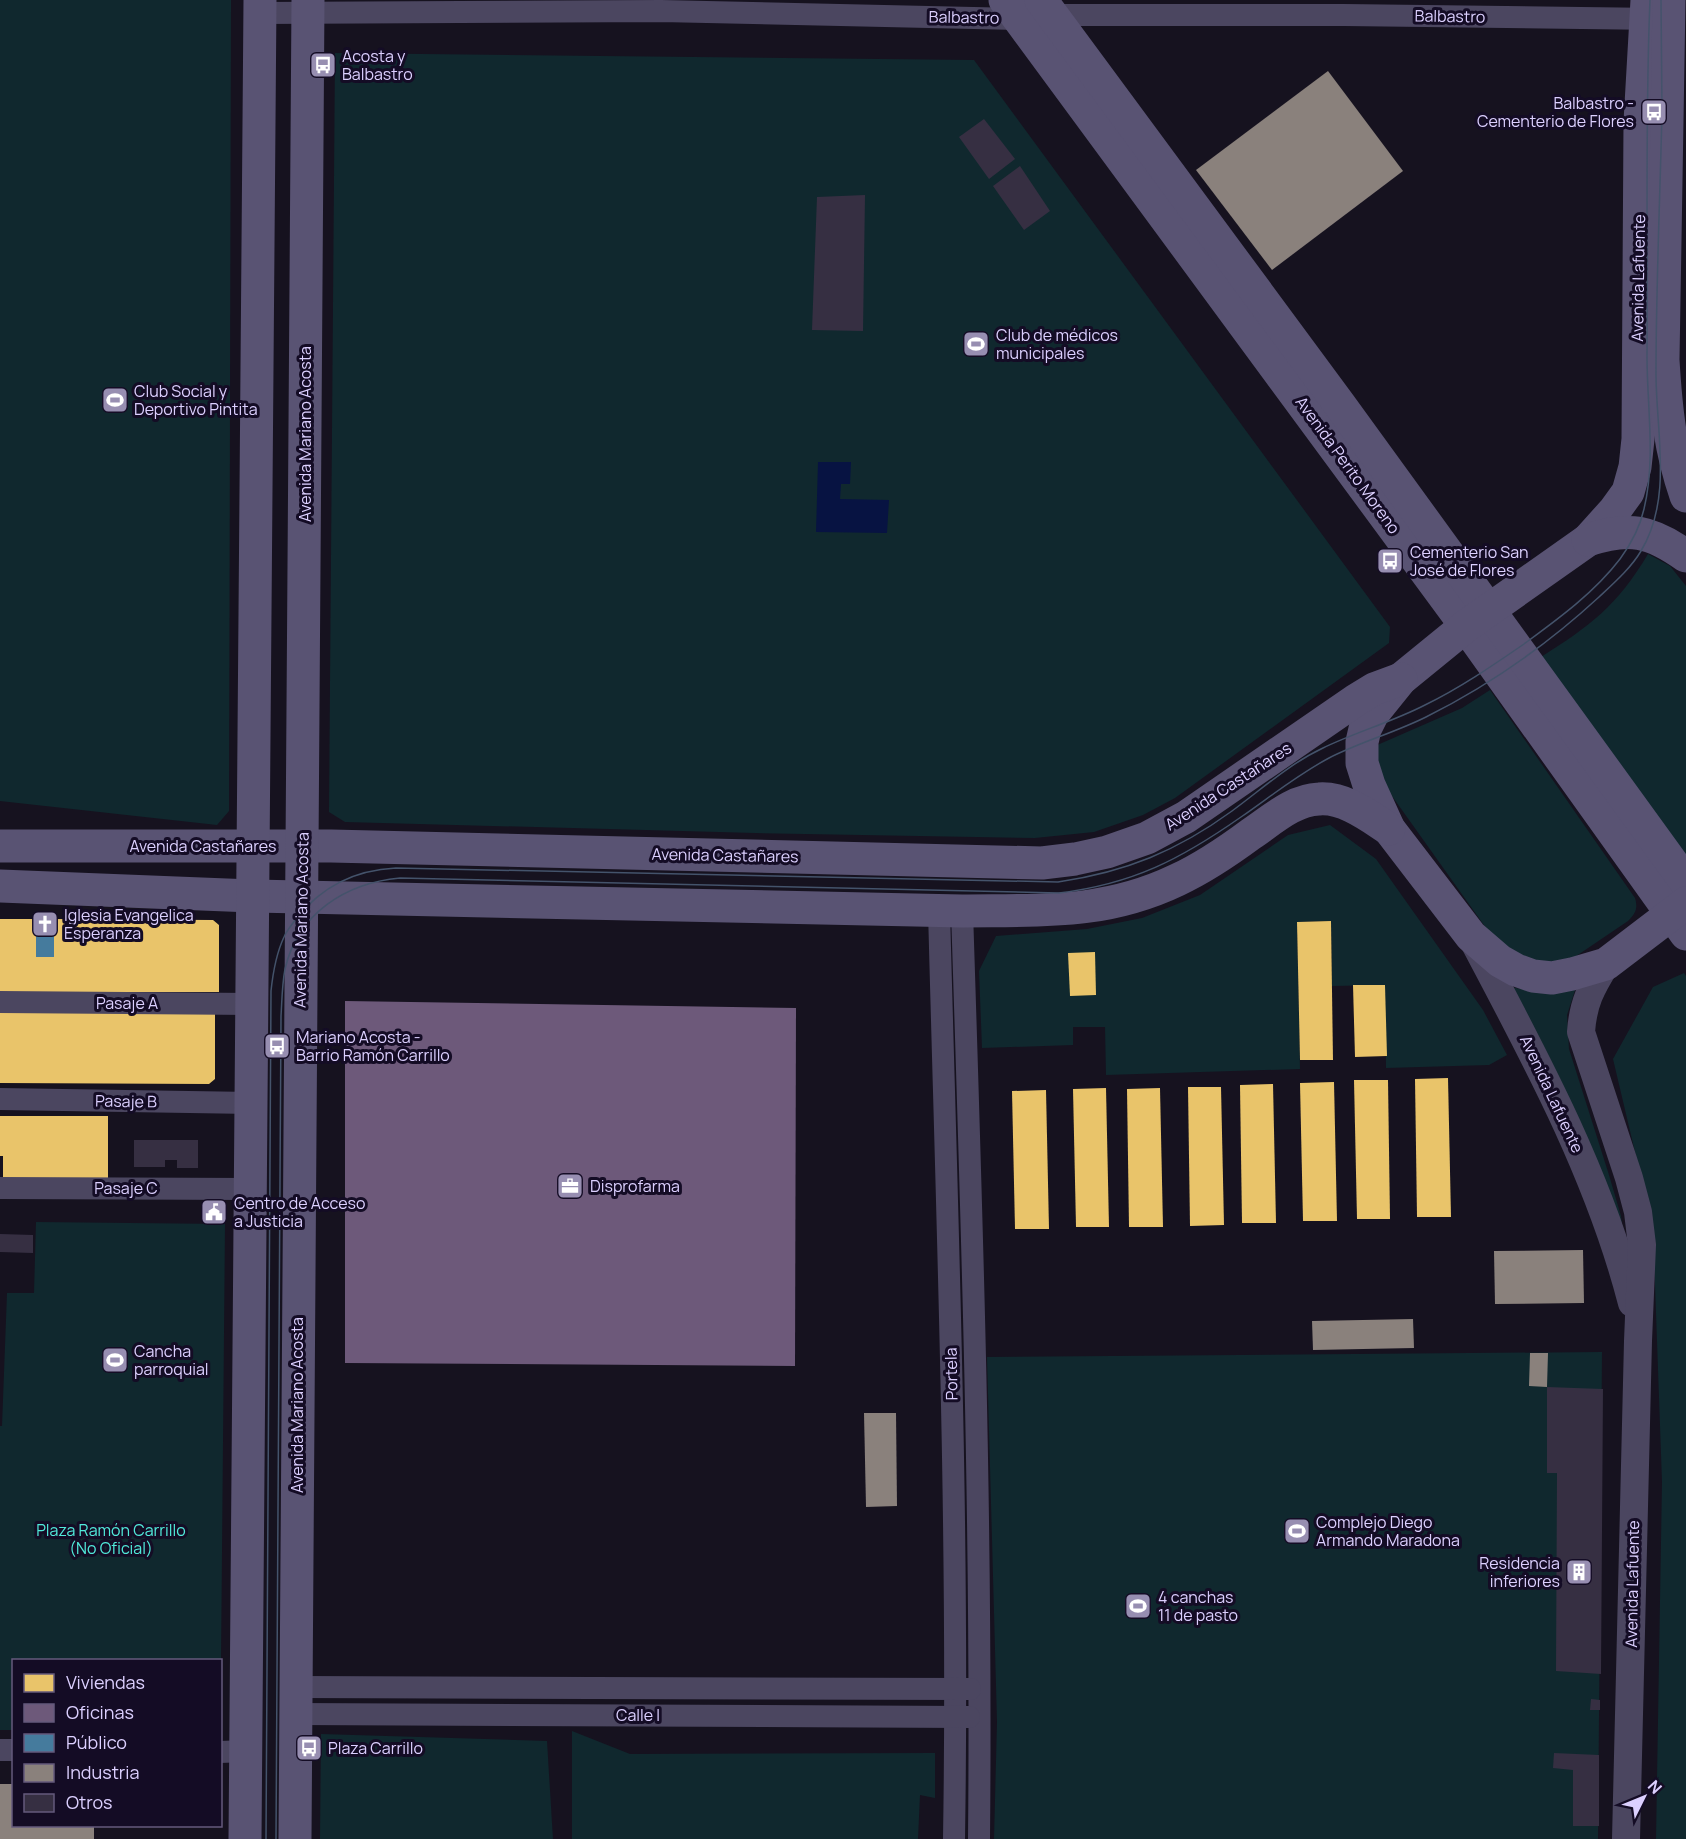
<svg xmlns="http://www.w3.org/2000/svg" width="1686" height="1839" viewBox="0 0 1686 1839" font-family="Manrope,sans-serif">
<style>
.green{fill:#10282e}
.water{fill:#071342}
.homes{fill:#e9c46a}
.offices{fill:#6d597a}
.public{fill:#457b9d}
.industry{fill:#8a817c}
.building{fill:#362f42}
.lines{fill:none;stroke-linecap:round;stroke-linejoin:round}
.minor{stroke:#4b4660;stroke-width:22}
.tertiary{stroke:#4b4660;stroke-width:28}
.secondary{stroke:#595373;stroke-width:33}
.tram{stroke:#44536b;stroke-width:1.5}
.labels{text-anchor:middle;stroke-width:6;stroke-linejoin:round;paint-order:stroke}
.street-label{font-size:16px;fill:#dcd0ff;stroke:#140c25}
.poi-label{font-size:16px;fill:#dcd0ff;stroke:#140c25;text-anchor:start}
.park-label{font-size:16px;fill:#51eada;stroke:#140c25}
</style>
<rect width="100%" height="100%" fill="#16121f"/>
<!-- green -->
<g class="green">
<path d="M 0,0 L 231,0 L 229,811 L 217,825 L 0,801 Z"/>
<path d="M 335,53 L 974,60 L 1390,627 L 1389,643 L 1175,798 L 1143,815 L 1094,832 L 1035,838 L 755,833 L 345,822 L 329,812 Z"/>
<path d="M 1648,554 L 1670,566 L 1686,586 L 1686,855 L 1541,657 C 1590,626 1617,606 1648,554 Z"/>
<path d="M 1490,690 L 1635,898 C 1638,908 1636,913 1628,921 L 1563,965 L 1523,964 L 1491,935 L 1377,775 L 1375,746 L 1462,708 Z"/>
<path d="M 1330,825 L 1376,859 L 1483,1010 L 1507,1055 L 1489,1065 L 1386,1068 L 1385,985 L 1332,986 L 1331,921 L 1297,922 L 1300,1069 L 1106,1075 L 1105,1027 L 1073,1027 L 1073,1045 L 982,1048 L 979,971 L 996,936 L 1087,929 L 1142,918 L 1200,895 L 1288,835 Z"/>
<path d="M 1684,973 L 1686,976 L 1686,1839 L 1656,1839 L 1662,1482 L 1653,1228 L 1613,1059 L 1653,987 Z"/>
<path d="M 1577,984 L 1567,1015 L 1569,1049 L 1609,1175 L 1621,1216 L 1626,1257 L 1505,985 C 1532,994 1549,989 1577,984 Z"/>
<path d="M 36,1222 L 225,1224 L 221,1662 L 14,1660 L 13,1730 L 0,1730 L 0,1426 L 2,1426 L 7,1293 L 34,1293 Z"/>
<path d="M 1602,1352 L 1598,1839 L 994,1839 L 997,1722 L 987,1357 Z"/>
<path d="M 572,1731 L 630,1754 L 935,1753 L 935,1798 L 920,1795 L 918,1839 L 572,1839 Z"/>
<path d="M 321,1734 L 547,1741 L 553,1839 L 320,1839 Z"/>
</g>
<!-- water -->
<path class="water" d="M 818,462 L 851,462 L 850,484 L 841,484 L 840,499 L 889,500 L 887,533 L 816,532 Z"/>
<!-- homes -->
<g class="homes">
<path d="M 0,919 L 36,919 L 36,957 L 54,957 L 54,919 L 213,920 L 219,925 L 219,992 L 0,992 Z"/>
<path d="M 1331,921 L 1333,1060 L 1300,1060 L 1297,922 Z"/>
<path d="M 1095,952 L 1096,995 L 1070,996 L 1068,953 Z"/>
<path d="M 1353,985 L 1385,985 L 1387,1056 L 1355,1057 Z"/>
<path d="M 0,1013 L 215,1013 L 215,1079 L 209,1084 L 0,1083 Z"/>
<path d="M 1448,1078 L 1451,1217 L 1417,1217 L 1415,1079 Z"/>
<path d="M 1354,1080 L 1388,1080 L 1390,1219 L 1357,1219 Z"/>
<path d="M 1334,1082 L 1337,1221 L 1303,1221 L 1300,1083 Z"/>
<path d="M 1273,1084 L 1276,1223 L 1242,1223 L 1240,1085 Z"/>
<path d="M 1188,1087 L 1221,1087 L 1224,1225 L 1190,1226 Z"/>
<path d="M 1106,1088 L 1109,1227 L 1076,1227 L 1073,1089 Z"/>
<path d="M 1160,1088 L 1163,1227 L 1129,1227 L 1127,1089 Z"/>
<path d="M 1046,1090 L 1049,1229 L 1015,1229 L 1012,1091 Z"/>
<path d="M 0,1116 L 108,1116 L 108,1179 L 3,1178 L 3,1156 L 0,1156 Z"/>
</g>
<!-- offices -->
<path class="offices" d="M 345,1001 L 796,1008 L 795,1366 L 345,1363 Z"/>
<!-- public -->
<rect class="public" x="36" y="919" width="18" height="38"/>
<!-- industry -->
<g class="industry">
<path d="M 1328,71 L 1403,171 L 1272,270 L 1196,170 Z"/>
<path d="M 1583,1250 L 1584,1303 L 1495,1304 L 1494,1251 Z"/>
<path d="M 1413,1319 L 1414,1348 L 1313,1350 L 1312,1321 Z"/>
<path d="M 1530,1353 L 1548,1353 L 1547,1387 L 1529,1386 Z"/>
<path d="M 864,1413 L 896,1413 L 897,1506 L 866,1507 Z"/>
<path d="M 0,1784 L 14,1784 L 14,1826 L 94,1826 L 94,1839 L 0,1839 Z"/>
</g>
<!-- building -->
<g class="building">
<path d="M 984,119 L 1015,159 L 989,179 L 959,137 Z"/>
<path d="M 1020,166 L 1050,211 L 1024,230 L 993,186 Z"/>
<path d="M 865,195 L 863,331 L 812,330 L 817,197 Z"/>
<path d="M 134,1140 L 198,1140 L 198,1168 L 177,1168 L 177,1160 L 165,1160 L 165,1167 L 134,1167 Z"/>
<path d="M 0,1234 L 33,1235 L 33,1253 L 0,1252 Z"/>
<path d="M 1547,1387 L 1603,1389 L 1601,1674 L 1556,1671 L 1557,1473 L 1547,1473 Z"/>
<path d="M 1591,1699 L 1600,1700 L 1600,1710 L 1590,1710 Z"/>
<path d="M 1554,1753 L 1599,1755 L 1599,1826 L 1573,1826 L 1573,1770 L 1553,1768 Z"/>
</g>
<g class="lines">
<!-- minor -->
<g class="minor">
<path d="M 260,13 L 661,11 L 1019,19 L 1052,15 L 1344,15 L 1659,19"/>
<path d="M 939,910 C 947,1219 959,1529 954,1839"/>
<path d="M 962,911 C 972,1220 982,1530 979,1839"/>
<path d="M 0,1002 L 253,1004"/>
<path d="M 0,1099 L 252,1103"/>
<path d="M 0,1188 L 251,1189"/>
<path d="M 296,1687 L 970,1689"/>
<path d="M 295,1714 L 969,1717"/>
<path d="M 0,1750 L 14,1750"/>
<path d="M 220,1752 L 246,1751"/>
</g>
<!-- tertiary -->
<g class="tertiary">
<path d="M 1474,942 C 1536,1059 1599,1175 1632,1303"/>
<path d="M 1606,964 C 1591,988 1583,1003 1581,1032 L 1629,1178 L 1638,1212 L 1642,1245 L 1638,1341 L 1626,1839"/>
</g>
<!-- secondary -->
<g class="secondary">
<path d="M 1005,0 L 1466,626 L 1686,934"/>
<path d="M 1041,0 L 1340,405 L 1686,882"/>
<path d="M 1647,0 L 1640,122 L 1638,439 L 1635,467 L 1628,492 L 1615,510 L 1588,540 L 1466,626 L 1401,679 L 1372,715 L 1365,729 L 1362,742 L 1362,763 L 1369,785 L 1389,829 L 1471,936 L 1500,961 L 1516,970 L 1533,976 L 1552,978 L 1572,974 L 1606,964 L 1686,903"/>
<path d="M 1669,0 L 1663,360 C 1666,410 1670,449 1686,496"/>
<path d="M 1588,540 C 1629,526 1651,531 1686,556"/>
<path d="M 0,846 L 331,846 L 1042,863 L 1075,859 L 1107,852 L 1147,838 L 1186,817 L 1356,700 L 1374,689 L 1401,679"/>
<path d="M 0,886 L 252,896 L 962,911 C 1039,910 1104,915 1177,880 C 1203,868 1228,851 1251,834 C 1272,820 1293,800 1319,799 C 1344,797 1369,816 1389,829"/>
<path d="M 245,1839 L 260,0"/>
<path d="M 295,1839 L 308,0"/>
</g>
<!-- tram -->
<g class="tram">
<path d="M 266,1839 L 271,991 C 273,972 276,954 284,937 C 287,930 292,924 297,918 C 322,886 356,870 396,868 L 1058,882 C 1126,872 1177,851 1232,811 C 1262,789 1289,764 1323,748 C 1356,732 1392,722 1425,705 C 1460,688 1492,666 1524,644 C 1558,619 1594,593 1620,559 C 1631,544 1640,527 1644,509 C 1656,459 1647,407 1647,356 C 1648,238 1645,118 1650,0"/>
<path d="M 276,1839 L 281,1016 C 282,1000 282,985 285,969 C 298,913 346,883 400,878 L 1059,893 C 1133,884 1181,859 1241,817 C 1270,797 1297,775 1329,758 C 1360,742 1394,733 1426,717 C 1488,686 1548,644 1599,597 C 1614,583 1631,568 1641,551 C 1673,498 1656,432 1656,374 C 1656,286 1660,199 1662,112 C 1662,75 1661,37 1661,0"/>
</g>
</g>
<!-- icons -->
<defs>
<symbol id="bus-square" viewBox="-11 -11 22 22"><rect x="-9" y="-9" width="18" height="18" rx="4" fill="#978eb1" stroke="#140c25"/><path d="M-5-6H5V4H4V6H2V4H-2V6H-4V4H-5ZM-3.5-4V0h7V-4ZM-3.5 1.2v1.5H-2V1.2ZM2 1.2v1.5H3.5V1.2Z" fill="#fff"/></symbol>
<symbol id="stadium-square" viewBox="-11 -11 22 22"><rect x="-9" y="-9" width="18" height="18" rx="4" fill="#978eb1" stroke="#140c25"/><path d="M0-5a6.5 5 0 1 0 0 10a6.5 5 0 1 0 0-10ZM-3.5-1.8h7v3.6h-7Z" fill="#fff"/></symbol>
<symbol id="church-square" viewBox="-11 -11 22 22"><rect x="-9" y="-9" width="18" height="18" rx="4" fill="#978eb1" stroke="#140c25"/><path d="M-1.2-6h2.4v3.5h3.3v2.4h-3.3V6h-2.4V-.1h-3.3v-2.4h3.3Z" fill="#fff"/></symbol>
<symbol id="office-square" viewBox="-11 -11 22 22"><rect x="-9" y="-9" width="18" height="18" rx="4" fill="#978eb1" stroke="#140c25"/><path d="M-6-3h4V-5.5h4V-3h4V5H-6ZM-1-4.5V-3h2v-1.5ZM-6 0V1H6V0Z" fill="#fff"/></symbol>
<symbol id="civic-square" viewBox="-11 -11 22 22"><rect x="-9" y="-9" width="18" height="18" rx="4" fill="#978eb1" stroke="#140c25"/><path d="M-.6-6.5H3V-4.5H.6V-3L4-1V1h2V6H-6V1h2V-1L-.6-3ZM-1.2 2.5V6h2.4V2.5Z" fill="#fff"/></symbol>
<symbol id="building-square" viewBox="-11 -11 22 22"><rect x="-9" y="-9" width="18" height="18" rx="4" fill="#978eb1" stroke="#140c25"/><path d="M-4-6H4V6H1V3H-1V6H-4ZM-2.5-4.3h1.7v1.8h-1.7ZM.8-4.3h1.7v1.8H.8ZM-2.5-1h1.7V.8h-1.7ZM.8-1h1.7V.8H.8Z" fill="#fff"/></symbol>
</defs>
<g fill-rule="evenodd">
<use href="#bus-square" x="308" y="50" width="30" height="30"/>
<use href="#bus-square" x="1639" y="97" width="30" height="30"/>
<use href="#stadium-square" x="961" y="329" width="30" height="30"/>
<use href="#stadium-square" x="100" y="385" width="30" height="30"/>
<use href="#bus-square" x="1375" y="546" width="30" height="30"/>
<use href="#church-square" x="30" y="909" width="30" height="30"/>
<use href="#bus-square" x="262" y="1031" width="30" height="30"/>
<use href="#office-square" x="555" y="1171" width="30" height="30"/>
<use href="#civic-square" x="199" y="1197" width="30" height="30"/>
<use href="#stadium-square" x="100" y="1345" width="30" height="30"/>
<use href="#stadium-square" x="1282" y="1516" width="30" height="30"/>
<use href="#building-square" x="1564" y="1557" width="30" height="30"/>
<use href="#stadium-square" x="1123" y="1591" width="30" height="30"/>
<use href="#bus-square" x="294" y="1733" width="30" height="30"/>
</g>
<g class="labels">
<!-- street labels -->
<g class="street-label">
<text transform="translate(1450 16) rotate(1)" y="6">Balbastro</text>
<text transform="translate(964 17) rotate(1)" y="6">Balbastro</text>
<text transform="translate(1638 278) rotate(-89)" y="6">Avenida Lafuente</text>
<text transform="translate(305 434) rotate(-90)" y="6">Avenida Mariano Acosta</text>
<text transform="translate(1348 465) rotate(54)" y="6">Avenida Perito Moreno</text>
<text transform="translate(1228 786) rotate(-33)" y="6">Avenida Castañares</text>
<text x="203" y="852">Avenida Castañares</text>
<text transform="translate(725 855) rotate(1)" y="6">Avenida Castañares</text>
<text transform="translate(301 920) rotate(-89)" y="6">Avenida Mariano Acosta</text>
<text x="127" y="1009">Pasaje A</text>
<text transform="translate(1552 1094) rotate(65)" y="6">Avenida Lafuente</text>
<text transform="translate(126 1101) rotate(1)" y="6">Pasaje B</text>
<text x="126" y="1194">Pasaje C</text>
<text transform="translate(951 1374) rotate(-91)" y="6">Portela</text>
<text transform="translate(297 1405) rotate(-90)" y="6">Avenida Mariano Acosta</text>
<text transform="translate(1632 1584) rotate(-89)" y="6">Avenida Lafuente</text>
<text x="638" y="1721">Calle I</text>
</g>
<!-- poi labels -->
<g class="poi-label">
<text x="342" y="62">Acosta y<tspan x="342" dy="18">Balbastro</tspan></text>
<text x="1634" y="109" text-anchor="end">Balbastro -<tspan x="1634" dy="18">Cementerio de Flores</tspan></text>
<text x="996" y="341">Club de médicos<tspan x="996" dy="18">municipales</tspan></text>
<text x="134" y="397">Club Social y<tspan x="134" dy="18">Deportivo Pintita</tspan></text>
<text x="1410" y="558">Cementerio San<tspan x="1410" dy="18">José de Flores</tspan></text>
<text x="64" y="921">Iglesia Evangelica<tspan x="64" dy="18">Esperanza</tspan></text>
<text x="296" y="1043">Mariano Acosta -<tspan x="296" dy="18">Barrio Ramón Carrillo</tspan></text>
<text x="590" y="1192">Disprofarma</text>
<text x="234" y="1209">Centro de Acceso<tspan x="234" dy="18">a Justicia</tspan></text>
<text x="134" y="1357">Cancha<tspan x="134" dy="18">parroquial</tspan></text>
<text x="1316" y="1528">Complejo Diego<tspan x="1316" dy="18">Armando Maradona</tspan></text>
<text x="1560" y="1569" text-anchor="end">Residencia<tspan x="1560" dy="18">inferiores</tspan></text>
<text x="1158" y="1603">4 canchas<tspan x="1158" dy="18">11 de pasto</tspan></text>
<text x="328" y="1754">Plaza Carrillo</text>
</g>
<!-- park labels -->
<g class="park-label">
<text x="111" y="1536">Plaza Ramón Carrillo<tspan x="111" dy="18">(No Oficial)</tspan></text>
</g>
</g>
<!-- legend -->
<rect x="12" y="1659" width="210" height="168" fill="#140c25" stroke="#645a7c" stroke-width="1.5"/>
<rect x="24" y="1674" width="30" height="18" fill="#e9c46a" stroke="#645a7c" stroke-width="1.5"/>
<text x="66" y="1689" font-size="18" fill="#dcd0ff">Viviendas</text>
<rect x="24" y="1704" width="30" height="18" fill="#6d597a" stroke="#645a7c" stroke-width="1.5"/>
<text x="66" y="1719" font-size="18" fill="#dcd0ff">Oficinas</text>
<rect x="24" y="1734" width="30" height="18" fill="#457b9d" stroke="#645a7c" stroke-width="1.5"/>
<text x="66" y="1749" font-size="18" fill="#dcd0ff">Público</text>
<rect x="24" y="1764" width="30" height="18" fill="#8a817c" stroke="#645a7c" stroke-width="1.5"/>
<text x="66" y="1779" font-size="18" fill="#dcd0ff">Industria</text>
<rect x="24" y="1794" width="30" height="18" fill="#362f42" stroke="#645a7c" stroke-width="1.5"/>
<text x="66" y="1809" font-size="18" fill="#dcd0ff">Otros</text>
<!-- north arrow -->
<g transform="translate(1644 1797) rotate(47)" stroke="#140c25" stroke-width="4.5" paint-order="stroke">
<path d="M0-4.5L10 22L0 15L-10 22Z" fill="#dcd0ff"/>
<text y="-9" font-size="16" font-weight="bold" text-anchor="middle" fill="#dcd0ff">N</text>
</g>
</svg>
